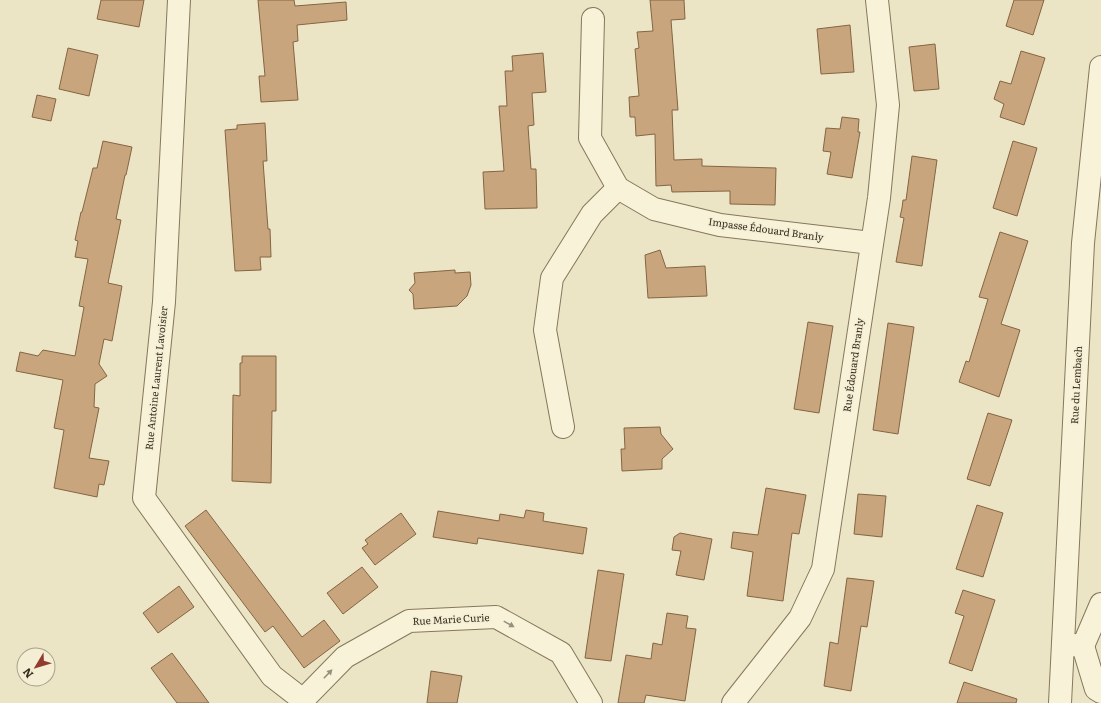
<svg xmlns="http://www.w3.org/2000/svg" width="1101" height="703" viewBox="0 0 1101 703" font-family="Literata,serif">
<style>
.building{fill:#c8a57d;stroke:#846543}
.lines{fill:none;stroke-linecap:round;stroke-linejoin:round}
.minor-casing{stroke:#86775c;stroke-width:24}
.minor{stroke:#f7f2d8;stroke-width:22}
.oneway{fill:#97907c}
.labels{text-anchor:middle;stroke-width:3;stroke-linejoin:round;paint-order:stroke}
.street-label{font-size:10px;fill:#372d1f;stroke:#f4eed4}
</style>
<rect width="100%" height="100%" fill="#ece5c5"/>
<!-- building -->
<g class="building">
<path d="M 101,0 L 144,0 L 139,27 L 97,19 Z"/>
<path d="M 258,0 L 294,0 L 295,6 L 346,2 L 347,20 L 297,25 L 298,41 L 293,42 L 298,100 L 261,102 L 259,76 L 265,76 Z"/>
<path d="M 650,0 L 684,0 L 685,19 L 671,20 L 678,110 L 672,110 L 674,160 L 702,159 L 702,166 L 776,168 L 775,205 L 730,204 L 730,191 L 672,192 L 671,185 L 656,186 L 655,134 L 636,136 L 635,117 L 630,117 L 629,97 L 639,96 L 635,49 L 639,48 L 637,32 L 653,31 Z"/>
<path d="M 1014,0 L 1044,0 L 1033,35 L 1006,26 Z"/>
<path d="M 850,25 L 854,72 L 821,74 L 817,29 Z"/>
<path d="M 935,44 L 939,89 L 914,91 L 909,47 Z"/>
<path d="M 68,48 L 98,55 L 89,96 L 59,89 Z"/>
<path d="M 1021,51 L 1045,58 L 1024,125 L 1000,117 L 1004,104 L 994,99 L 1000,81 L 1011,84 Z"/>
<path d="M 543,53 L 546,92 L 532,93 L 534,125 L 528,126 L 531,169 L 536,169 L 537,208 L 485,209 L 483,172 L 504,171 L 499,106 L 507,106 L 505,71 L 513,71 L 512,56 Z"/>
<path d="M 37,95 L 56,99 L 51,121 L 32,117 Z"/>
<path d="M 842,117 L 859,119 L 858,132 L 860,132 L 852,178 L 827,174 L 831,152 L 823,151 L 826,128 L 840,129 Z"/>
<path d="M 265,123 L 267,161 L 263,161 L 268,229 L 270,229 L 271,257 L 260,257 L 261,270 L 235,271 L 225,130 L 237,129 L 237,125 Z"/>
<path d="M 103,141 L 132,147 L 126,175 L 125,175 L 116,219 L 121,220 L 108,283 L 122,286 L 112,341 L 104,339 L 99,364 L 107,376 L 95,384 L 94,407 L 99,408 L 89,458 L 109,461 L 104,485 L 99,484 L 97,497 L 54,488 L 64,430 L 54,428 L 63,380 L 16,371 L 20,352 L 38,356 L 43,350 L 75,356 L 84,307 L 79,306 L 88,259 L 75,257 L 78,241 L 75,240 L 81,212 L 82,212 L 93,168 L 97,168 Z"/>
<path d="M 1013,141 L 1037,148 L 1017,216 L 993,208 Z"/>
<path d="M 912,156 L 937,160 L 922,266 L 896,262 L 904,218 L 900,217 L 902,208 L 903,200 L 906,200 Z"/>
<path d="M 1000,232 L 1028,241 L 1001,324 L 1020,330 L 999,397 L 959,382 L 966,361 L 969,362 L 988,299 L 979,297 Z"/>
<path d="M 660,250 L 666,268 L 705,266 L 707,296 L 648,298 L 645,255 Z"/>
<path d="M 455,270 L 455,273 L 470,272 L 471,285 L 467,296 L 457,306 L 414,309 L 413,294 L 409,290 L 415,283 L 414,273 Z"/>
<path d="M 808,322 L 833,326 L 819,413 L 794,409 Z"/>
<path d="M 888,323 L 914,327 L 898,434 L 873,430 Z"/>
<path d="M 242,356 L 276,356 L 276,411 L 272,411 L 271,483 L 232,481 L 233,395 L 240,396 L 240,363 L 242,363 Z"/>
<path d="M 988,413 L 1012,420 L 990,486 L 967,479 Z"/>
<path d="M 660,427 L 661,434 L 673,449 L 662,459 L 662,469 L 622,471 L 621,449 L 625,449 L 624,428 Z"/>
<path d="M 766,488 L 806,495 L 799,534 L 792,533 L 783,601 L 747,596 L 753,552 L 731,548 L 733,532 L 758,535 Z"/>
<path d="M 858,494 L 886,496 L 882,537 L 854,534 Z"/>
<path d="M 977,505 L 1003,513 L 983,577 L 956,569 Z"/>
<path d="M 206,510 L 302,637 L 324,620 L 340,641 L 304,668 L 273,626 L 265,632 L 185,526 Z"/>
<path d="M 526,510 L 544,513 L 543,521 L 587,528 L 583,554 L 478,538 L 477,544 L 433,537 L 438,511 L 499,521 L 500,514 L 524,518 Z"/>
<path d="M 401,513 L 416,534 L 375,565 L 362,548 L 368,544 L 365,540 Z"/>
<path d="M 680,533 L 712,539 L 704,580 L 676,575 L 681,551 L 672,550 L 674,537 Z"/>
<path d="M 362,567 L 378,587 L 343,614 L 327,593 Z"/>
<path d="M 598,570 L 624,574 L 611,661 L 585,658 Z"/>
<path d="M 847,578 L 874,581 L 867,627 L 861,626 L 851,691 L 824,686 L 830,642 L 838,644 Z"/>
<path d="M 179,586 L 194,607 L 158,633 L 143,613 Z"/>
<path d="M 963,590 L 995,600 L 972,671 L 949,663 L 964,616 L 955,613 Z"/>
<path d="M 667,613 L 688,616 L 686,628 L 696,629 L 685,701 L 646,695 L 644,703 L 618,703 L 626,655 L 651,659 L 653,643 L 662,645 Z"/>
<path d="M 172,653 L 198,688 L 209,703 L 177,703 L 151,668 Z"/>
<path d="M 431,671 L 462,676 L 457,703 L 427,703 Z"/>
<path d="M 964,682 L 1017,699 L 1016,703 L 957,703 Z"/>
</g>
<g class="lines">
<defs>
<g id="minor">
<path d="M 179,0 L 164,302 L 144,498 L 272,676 L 303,700"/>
<path d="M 593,19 L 590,138 L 618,188 L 654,209 L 720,225 L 871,243"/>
<path d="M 563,427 L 545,330 L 552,278 L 592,214 L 618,188"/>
<path d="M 1063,644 L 1083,646 L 1101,604"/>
<path d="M 1083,646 L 1096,689 L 1101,692"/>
<path d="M 303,703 L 303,700 L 345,657 L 409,621 L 496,617 L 561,653 L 591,703"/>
<path d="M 733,703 L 800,618 L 823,569 L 879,198 L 888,105 L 877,0"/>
<path d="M 1060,703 L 1083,243 L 1101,67"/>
</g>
</defs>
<!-- minor casing -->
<use href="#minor" class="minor-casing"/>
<!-- minor -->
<use href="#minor" class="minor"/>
</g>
<!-- one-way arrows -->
<defs><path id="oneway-solid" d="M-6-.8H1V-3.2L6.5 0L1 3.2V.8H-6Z"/></defs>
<g class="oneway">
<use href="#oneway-solid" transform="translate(509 624) rotate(29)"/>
<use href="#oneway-solid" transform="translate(328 674) rotate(-46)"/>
</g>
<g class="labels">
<!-- street labels -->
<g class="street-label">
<text transform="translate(766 229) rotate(8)" y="4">Impasse Édouard Branly</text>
<text transform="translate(853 365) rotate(-82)" y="4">Rue Édouard Branly</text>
<text transform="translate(156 378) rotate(-84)" y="4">Rue Antoine Laurent Lavoisier</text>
<text transform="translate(1076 385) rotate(-87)" y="4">Rue du Lembach</text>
<text transform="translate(451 619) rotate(-3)" y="4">Rue Marie Curie</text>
</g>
</g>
<!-- north arrow -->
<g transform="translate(36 667) rotate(232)"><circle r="19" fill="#f4eed4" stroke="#a8a18c"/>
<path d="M0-3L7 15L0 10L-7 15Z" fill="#923b2f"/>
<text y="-6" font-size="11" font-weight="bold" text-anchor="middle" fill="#372d1f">N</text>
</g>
</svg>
